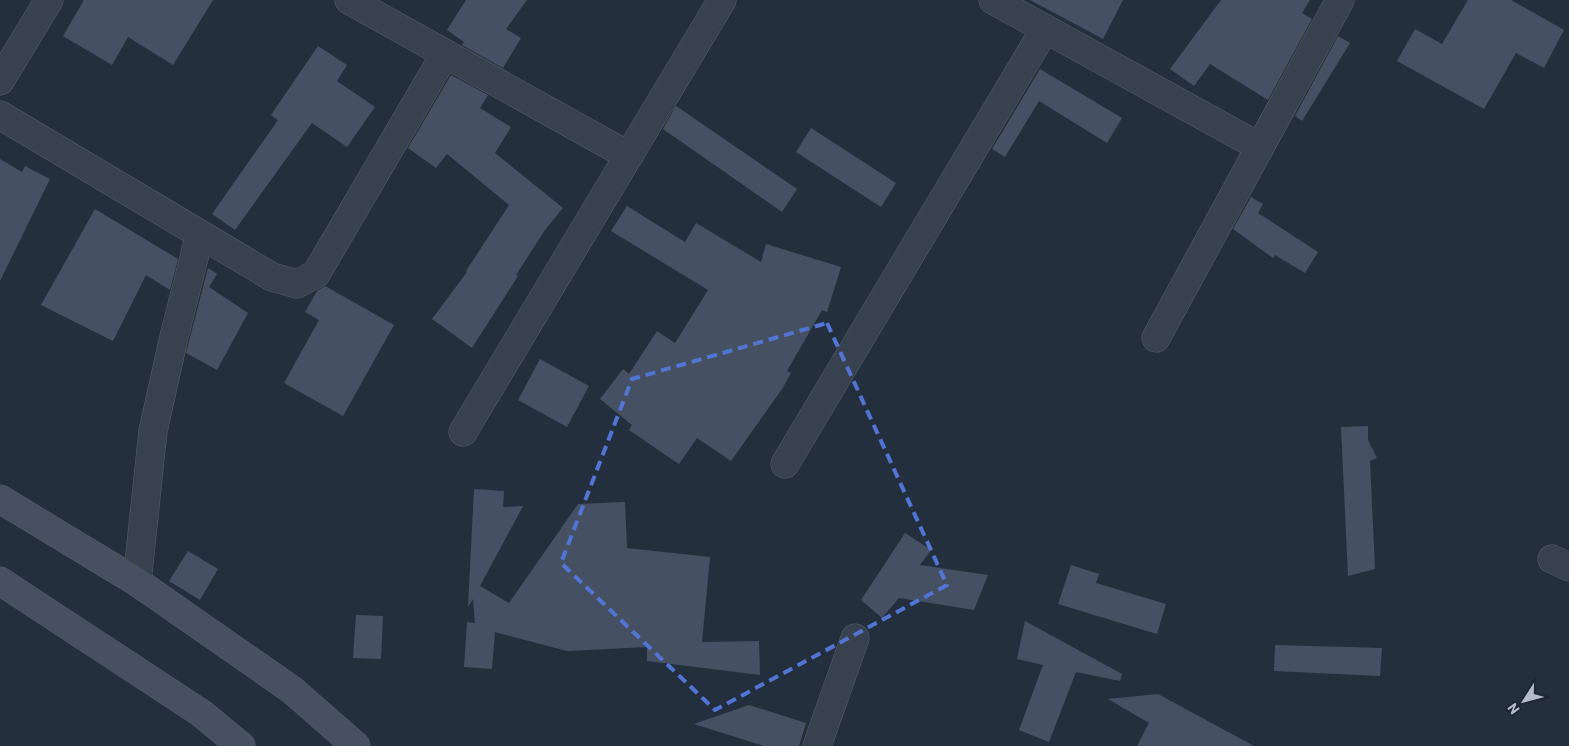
<svg xmlns="http://www.w3.org/2000/svg" width="1569" height="746" viewBox="0 0 1569 746" font-family="Barlow,sans-serif">
<style>
.building{fill:#455162}
.lines{fill:none;stroke-linecap:round;stroke-linejoin:round}
.minor-casing{stroke:#565f6c;stroke-width:29}
.secondary-casing{stroke:#565f6c;stroke-width:29}
.minor{stroke:#38414e;stroke-width:28}
.secondary{stroke:#465061;stroke-width:28}
.marked{fill:none;stroke:#5274d3;stroke-width:4;stroke-dasharray:10 6;stroke-linejoin:round}
</style>
<rect width="100%" height="100%" fill="#242f3e"/>
<!-- building -->
<g class="building">
<path d="M 84,0 L 213,0 L 173,65 L 128,37 L 112,65 L 63,36 Z"/>
<path d="M 466,0 L 527,0 L 506,29 L 521,38 L 503,68 L 462,45 L 464,42 L 447,30 Z"/>
<path d="M 1030,0 L 1123,0 L 1103,39 Z"/>
<path d="M 1221,0 L 1310,0 L 1302,13 L 1312,19 L 1268,100 L 1210,64 L 1194,86 L 1170,69 Z"/>
<path d="M 1468,0 L 1511,0 L 1564,30 L 1544,68 L 1516,53 L 1484,109 L 1397,61 L 1415,29 L 1442,44 Z"/>
<path d="M 1338,36 L 1350,43 L 1302,121 L 1295,116 Z"/>
<path d="M 318,46 L 347,65 L 337,81 L 375,107 L 347,147 L 312,123 L 235,230 L 212,214 L 278,120 L 271,115 Z"/>
<path d="M 1040,69 L 1122,118 L 1107,143 L 1039,101 L 1005,157 L 992,149 Z"/>
<path d="M 451,75 L 488,95 L 480,108 L 511,127 L 495,153 L 563,208 L 545,230 L 516,275 L 518,276 L 472,348 L 432,319 L 467,272 L 466,271 L 509,205 L 447,154 L 436,168 L 408,148 Z"/>
<path d="M 676,106 L 797,189 L 782,212 L 663,129 Z"/>
<path d="M 811,128 L 896,183 L 881,207 L 796,152 Z"/>
<path d="M 0,159 L 22,172 L 25,166 L 50,179 L 0,281 Z"/>
<path d="M 1251,197 L 1263,204 L 1258,213 L 1318,252 L 1305,273 L 1275,255 L 1273,258 L 1233,229 Z"/>
<path d="M 627,206 L 685,242 L 696,223 L 761,262 L 766,244 L 841,267 L 827,312 L 822,310 L 787,371 L 791,373 L 782,389 L 731,461 L 697,438 L 679,464 L 629,430 L 632,425 L 600,399 L 623,369 L 629,374 L 657,331 L 675,343 L 708,290 L 611,231 Z"/>
<path d="M 95,209 L 178,259 L 170,290 L 146,275 L 113,341 L 41,305 Z"/>
<path d="M 208,268 L 217,274 L 209,287 L 248,313 L 217,370 L 186,353 Z"/>
<path d="M 325,286 L 394,325 L 343,416 L 284,383 L 319,320 L 305,312 L 317,291 Z"/>
<path d="M 540,359 L 589,386 L 567,427 L 518,400 Z"/>
<path d="M 1368,426 L 1368,440 L 1377,458 L 1370,461 L 1375,569 L 1348,576 L 1341,427 Z"/>
<path d="M 474,489 L 504,491 L 503,507 L 523,506 L 480,586 L 509,603 L 578,504 L 625,502 L 627,548 L 710,557 L 702,642 L 759,641 L 760,675 L 647,661 L 647,647 L 567,651 L 495,632 L 492,669 L 464,667 L 467,622 L 475,623 L 473,599 L 468,607 Z"/>
<path d="M 905,533 L 931,550 L 920,565 L 988,575 L 974,610 L 899,598 L 882,618 L 861,600 Z"/>
<path d="M 188,551 L 218,569 L 200,600 L 169,581 Z"/>
<path d="M 1071,565 L 1099,574 L 1096,583 L 1166,604 L 1157,634 L 1058,604 Z"/>
<path d="M 356,615 L 383,616 L 381,659 L 353,658 Z"/>
<path d="M 1025,621 L 1122,674 L 1120,681 L 1076,672 L 1049,742 L 1019,730 L 1043,665 L 1017,659 Z"/>
<path d="M 1275,645 L 1382,648 L 1380,676 L 1274,671 Z"/>
<path d="M 1158,694 L 1254,746 L 1137,746 L 1149,723 L 1108,699 Z"/>
<path d="M 749,705 L 806,723 L 799,746 L 764,746 L 694,724 Z"/>
</g>
<g class="lines">
<defs>
<g id="minor">
<path d="M 349,0 L 629,156"/>
<path d="M 993,0 L 1258,146"/>
<path d="M 0,81 L 49,0"/>
<path d="M 0,115 L 272,277 L 297,284 L 316,274 L 445,54"/>
<path d="M 1156,338 L 1340,0"/>
<path d="M 463,432 L 722,0"/>
<path d="M 785,464 L 1045,29"/>
<path d="M 1552,559 L 1569,567"/>
<path d="M 137,582 L 153,431 L 174,337 L 200,234"/>
<path d="M 817,746 L 855,638"/>
</g>
<g id="secondary">
<path d="M 0,499 L 137,582 L 292,690 L 356,746"/>
<path d="M 0,581 L 201,713 L 241,746"/>
</g>
</defs>
<!-- minor casing -->
<use href="#minor" class="minor-casing"/>
<!-- secondary casing -->
<use href="#secondary" class="secondary-casing"/>
<!-- minor -->
<use href="#minor" class="minor"/>
<!-- secondary -->
<use href="#secondary" class="secondary"/>
</g>
<!-- marked area -->
<path class="marked" d="M 827,323 L 947,585 L 715,710 L 561,563 L 632,379 Z"/>
<!-- north arrow -->
<g transform="translate(1524 701) rotate(234)" stroke="#1d2633" stroke-width="4" paint-order="stroke">
<path d="M0-4L9 19L0 12L-9 19Z" fill="#b4bcc9"/>
<text y="-8" font-size="14" font-weight="bold" text-anchor="middle" fill="#b4bcc9">N</text>
</g>
</svg>
